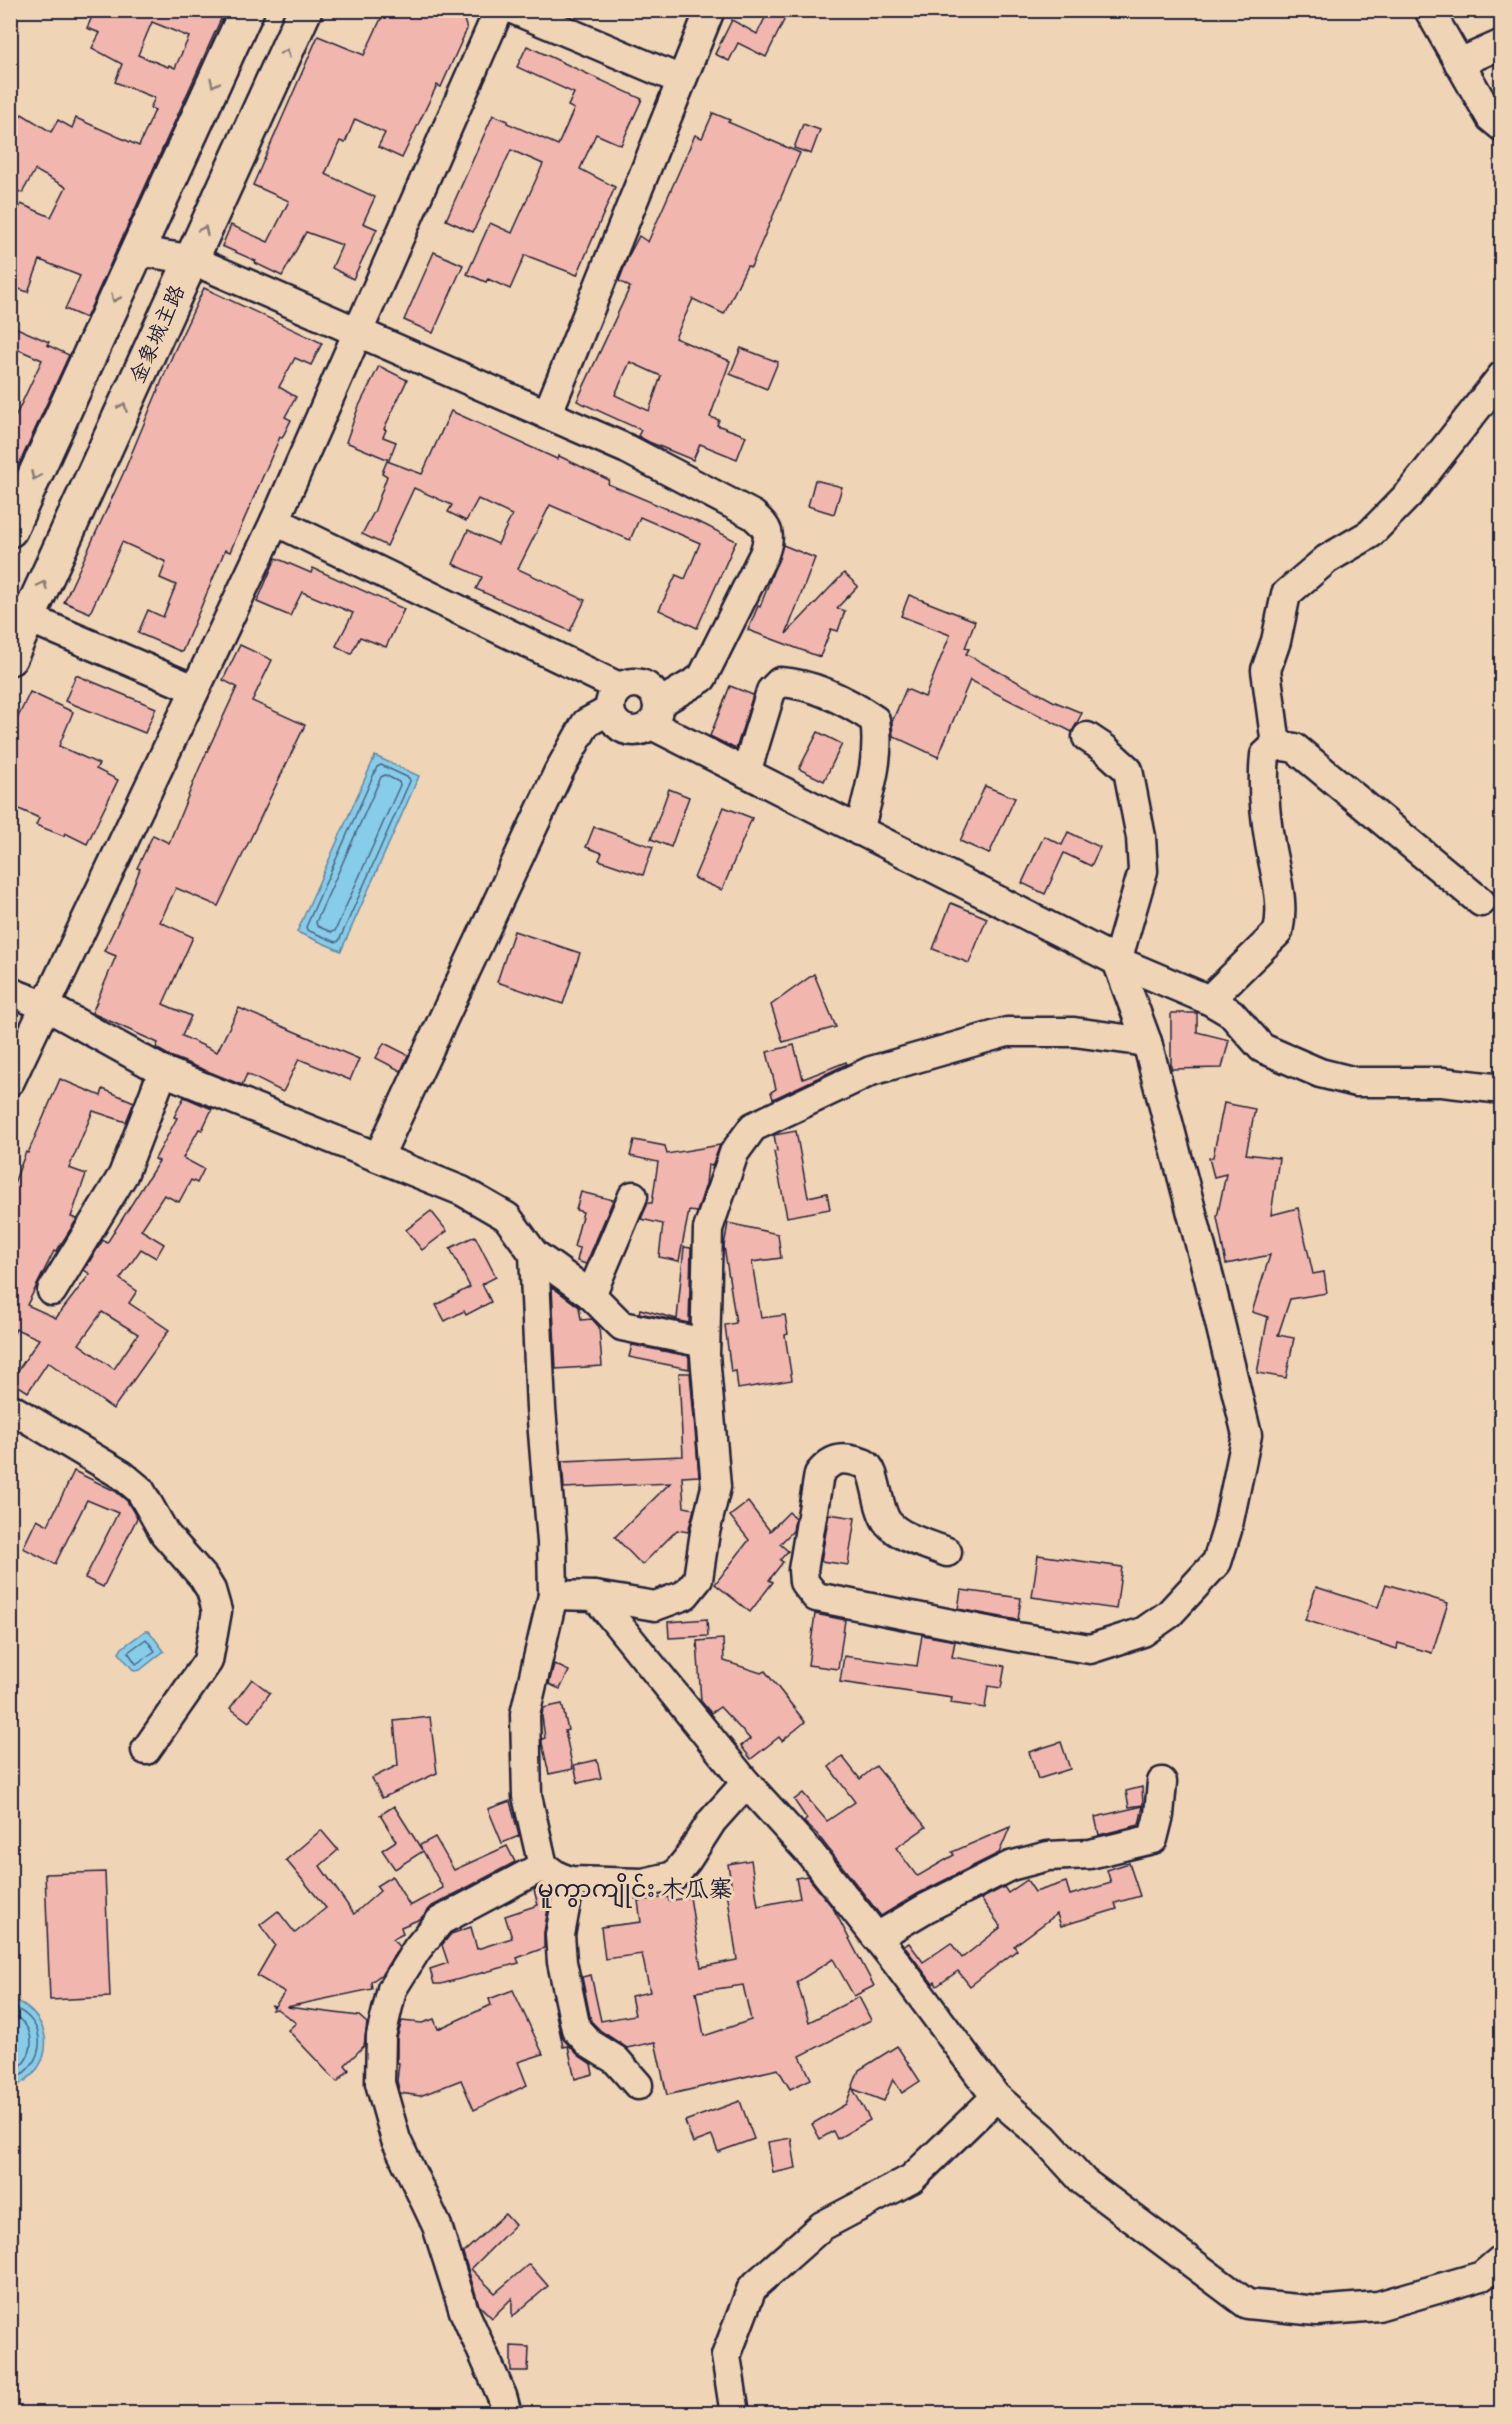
<svg xmlns="http://www.w3.org/2000/svg" width="1512" height="2424" viewBox="0 0 1512 2424" font-family="'Patrick Hand','LXGW WenKai TC','Noto Sans Myanmar',sans-serif">
<style>
.water{fill:#87cce9;stroke:#5f88a3;stroke-width:1.5}
.lines{fill:none;stroke-linecap:round;stroke-linejoin:round}
.shore{stroke:#4a6681;stroke-width:1.5}
.building{fill:#f1b6ae;stroke:#22223b;stroke-width:1.5;fill-rule:evenodd}
.minor-casing{stroke:#22223b;stroke-width:33}
.major-casing{stroke:#22223b;stroke-width:38}
.minor{stroke:#efd4b6;stroke-width:28}
.major{stroke:#efd4b6;stroke-width:33}
.oneway{stroke:#887b78}
.labels{text-anchor:middle;stroke-width:6;stroke-linejoin:round;paint-order:stroke}
.street-label{font-size:21px;fill:#22223b;stroke:#efd4b6}
.quarter-label{font-size:24px;fill:#22223b;stroke:#efd4b6}
</style>
<rect width="100%" height="100%" fill="#efd4b6"/>
<filter id="ink" filterUnits="userSpaceOnUse"><feTurbulence type="fractalNoise" baseFrequency=".0167" numOctaves="2"/><feDisplacementMap in="SourceGraphic" scale="12" xChannelSelector="R" yChannelSelector="G"/><feConvolveMatrix kernelMatrix="1 2 1 2 8 2 1 2 1" color-interpolation-filters="sRGB"/></filter>
<g filter="url(#ink)">
<!-- water -->
<g class="water">
<path d="M 375,756 L 419,776 L 341,951 L 297,932 Z"/>
<path d="M 145,1631 L 149,1631 L 164,1651 L 140,1670 L 134,1671 L 119,1653 L 122,1648 Z"/>
<path d="M 11,1999 C 57,2016 57,2071 11,2088 Z"/>
</g>
<g class="lines">
<!-- shore -->
<g class="shore">
<path d="M 381,765 L 409,778 L 410,781 L 339,941 L 336,942 L 307,930 L 306,927 L 377,767 Z"/>
<path d="M 385,775 L 399,782 L 400,785 L 335,931 L 331,932 L 317,926 L 316,922 L 381,777 Z"/>
<path d="M 146,1639 L 155,1651 L 136,1664 L 128,1652 Z"/>
<path d="M 10,2006 C 50,2020 48,2065 10,2081"/>
<path d="M 10,2014 C 39,2025 37,2061 10,2073"/>
</g>
</g>
<!-- building -->
<g class="building">
<path d="M 95,10 L 225,10 L 86,318 L 65,309 L 80,276 L 40,260 L 28,292 L 10,286 L 10,227 L 21,204 L 51,217 L 66,187 L 35,170 L 22,193 L 10,187 L 10,131 L 22,114 L 51,132 L 58,120 L 72,128 L 76,118 L 139,146 L 155,110 L 150,108 L 155,98 L 115,82 L 122,64 L 92,48 L 100,33 L 87,28 ZM 152,22 L 189,37 L 175,68 L 169,65 L 168,67 L 138,55 Z"/>
<path d="M 385,10 L 456,10 L 462,14 L 467,29 L 441,87 L 437,85 L 402,158 L 378,147 L 385,133 L 355,119 L 345,143 L 340,141 L 325,174 L 375,197 L 363,223 L 377,229 L 353,279 L 332,268 L 342,245 L 306,232 L 282,276 L 255,263 L 256,261 L 222,246 L 231,225 L 268,242 L 289,201 L 253,185 L 318,36 L 364,55 Z"/>
<path d="M 769,10 L 789,10 L 766,57 L 738,43 L 729,61 L 715,54 L 732,20 L 757,34 Z"/>
<path d="M 527,46 L 642,99 L 621,145 L 596,134 L 580,169 L 615,187 L 577,275 L 525,255 L 510,289 L 488,279 L 486,282 L 467,274 L 490,223 L 512,233 L 543,164 L 511,150 L 473,232 L 446,220 L 493,115 L 508,121 L 507,123 L 558,145 L 574,109 L 568,106 L 574,93 L 517,67 Z"/>
<path d="M 713,113 L 730,120 L 728,122 L 800,153 L 751,267 L 747,266 L 724,314 L 693,299 L 675,338 L 730,361 L 710,417 L 719,420 L 717,425 L 746,436 L 737,459 L 700,444 L 693,460 L 649,442 L 638,436 L 641,430 L 577,401 L 630,287 L 619,281 L 629,255 L 639,236 L 648,242 L 695,135 L 702,138 ZM 630,362 L 661,376 L 649,411 L 615,395 Z"/>
<path d="M 803,124 L 820,130 L 811,154 L 794,148 Z"/>
<path d="M 434,252 L 463,265 L 433,333 L 404,320 Z"/>
<path d="M 204,288 L 322,343 L 311,365 L 295,358 L 279,387 L 296,397 L 285,417 L 291,420 L 282,438 L 280,437 L 230,552 L 225,550 L 182,652 L 138,633 L 148,610 L 163,617 L 176,585 L 160,578 L 166,562 L 122,542 L 90,613 L 64,602 L 123,474 L 173,354 Z"/>
<path d="M 10,325 L 49,342 L 47,345 L 69,355 L 10,484 L 10,428 L 42,360 L 10,346 Z"/>
<path d="M 741,348 L 778,362 L 767,389 L 730,374 Z"/>
<path d="M 379,366 L 407,380 L 384,429 L 386,430 L 383,437 L 396,442 L 389,460 L 346,442 L 358,408 Z"/>
<path d="M 451,411 L 557,459 L 559,456 L 609,480 L 608,484 L 705,525 L 736,541 L 697,628 L 659,610 L 676,575 L 685,579 L 700,543 L 640,517 L 630,540 L 550,505 L 518,569 L 585,600 L 570,631 L 476,589 L 482,577 L 453,564 L 468,530 L 498,544 L 512,515 L 478,499 L 466,521 L 448,512 L 452,505 L 414,488 L 387,546 L 362,534 L 375,510 L 387,476 L 382,473 L 387,461 L 422,474 Z"/>
<path d="M 815,480 L 842,487 L 834,514 L 808,506 Z"/>
<path d="M 783,545 L 815,558 L 786,634 L 844,573 L 858,586 L 837,608 L 845,611 L 838,631 L 831,629 L 820,657 L 748,630 L 758,606 L 760,607 Z"/>
<path d="M 276,558 L 311,573 L 313,568 L 404,609 L 386,647 L 360,637 L 351,654 L 336,646 L 353,613 L 302,592 L 290,616 L 257,602 Z"/>
<path d="M 909,595 L 975,621 L 965,648 L 969,649 L 966,654 L 1053,701 L 1082,713 L 1072,732 L 970,680 L 938,757 L 893,736 L 892,722 L 906,689 L 925,697 L 950,635 L 901,616 Z"/>
<path d="M 240,645 L 272,660 L 252,701 L 305,725 L 218,906 L 176,888 L 160,922 L 193,937 L 163,1004 L 191,1016 L 182,1036 L 217,1052 L 239,1008 L 359,1059 L 350,1080 L 299,1059 L 283,1092 L 247,1074 L 242,1085 L 170,1056 L 156,1048 L 158,1043 L 92,1013 L 116,956 L 104,951 L 125,907 L 140,869 L 137,868 L 153,835 L 169,843 L 199,769 L 237,687 L 223,680 Z"/>
<path d="M 76,675 L 156,708 L 145,733 L 65,701 Z"/>
<path d="M 730,686 L 753,695 L 736,749 L 710,736 Z"/>
<path d="M 30,692 L 73,712 L 59,746 L 99,764 L 96,769 L 118,780 L 87,844 L 65,833 L 64,836 L 36,825 L 39,818 L 10,805 L 10,734 Z"/>
<path d="M 818,732 L 842,744 L 824,781 L 799,769 Z"/>
<path d="M 985,786 L 1015,798 L 989,854 L 960,841 Z"/>
<path d="M 669,789 L 689,797 L 671,847 L 651,839 Z"/>
<path d="M 724,807 L 752,818 L 722,890 L 694,878 Z"/>
<path d="M 594,827 L 653,847 L 643,875 L 599,860 L 602,853 L 586,847 Z"/>
<path d="M 1068,832 L 1100,847 L 1091,866 L 1064,853 L 1045,894 L 1022,883 L 1044,836 L 1062,845 Z"/>
<path d="M 951,903 L 987,918 L 969,963 L 933,949 Z"/>
<path d="M 514,931 L 580,953 L 563,1004 L 497,982 Z"/>
<path d="M 814,974 L 836,1027 L 783,1042 L 771,1005 Z"/>
<path d="M 1171,1013 L 1197,1013 L 1197,1032 L 1229,1040 L 1222,1068 L 1171,1069 Z"/>
<path d="M 384,1043 L 408,1055 L 401,1071 L 376,1058 Z"/>
<path d="M 794,1045 L 803,1079 L 846,1062 L 847,1064 L 773,1099 L 771,1092 L 776,1089 L 767,1052 Z"/>
<path d="M 60,1079 L 101,1096 L 103,1089 L 134,1102 L 126,1122 L 93,1111 L 69,1168 L 86,1174 L 71,1217 L 77,1219 L 56,1252 L 54,1251 L 27,1305 L 56,1318 L 90,1274 L 84,1270 L 103,1240 L 107,1243 L 159,1161 L 155,1159 L 177,1118 L 174,1117 L 184,1097 L 212,1109 L 202,1130 L 199,1129 L 183,1158 L 204,1169 L 197,1183 L 191,1180 L 179,1202 L 164,1195 L 141,1230 L 164,1244 L 156,1258 L 141,1249 L 120,1279 L 137,1291 L 129,1303 L 169,1330 L 113,1409 L 48,1362 L 28,1392 L 11,1381 L 39,1339 L 16,1329 L 10,1342 L 10,1182 L 14,1183 L 26,1152 L 28,1153 ZM 102,1312 L 138,1334 L 114,1369 L 79,1344 Z"/>
<path d="M 1224,1103 L 1255,1109 L 1246,1154 L 1279,1158 L 1271,1215 L 1298,1208 L 1313,1274 L 1324,1272 L 1327,1293 L 1290,1299 L 1278,1335 L 1294,1338 L 1286,1378 L 1257,1373 L 1268,1317 L 1252,1312 L 1270,1255 L 1226,1264 L 1217,1217 L 1226,1174 L 1214,1177 L 1209,1158 L 1213,1157 Z"/>
<path d="M 796,1131 L 808,1197 L 827,1193 L 830,1209 L 787,1217 L 774,1152 L 777,1151 L 774,1135 Z"/>
<path d="M 634,1140 L 665,1146 L 667,1154 L 720,1145 L 712,1166 L 708,1165 L 706,1184 L 697,1212 L 689,1211 L 679,1261 L 659,1257 L 663,1224 L 641,1219 L 648,1203 L 652,1203 L 658,1162 L 630,1156 Z"/>
<path d="M 581,1192 L 613,1200 L 586,1264 L 577,1261 L 580,1248 L 574,1247 L 583,1212 L 576,1210 Z"/>
<path d="M 431,1211 L 447,1231 L 422,1250 L 406,1230 Z"/>
<path d="M 728,1223 L 778,1234 L 781,1258 L 752,1262 L 761,1318 L 785,1315 L 788,1334 L 785,1335 L 792,1380 L 738,1389 L 736,1371 L 731,1372 L 725,1325 L 736,1323 L 724,1246 Z"/>
<path d="M 475,1236 L 496,1277 L 482,1284 L 491,1302 L 466,1315 L 464,1311 L 445,1321 L 436,1305 L 470,1287 L 450,1248 Z"/>
<path d="M 684,1247 L 691,1248 L 689,1323 L 639,1313 L 640,1309 L 677,1319 Z"/>
<path d="M 552,1287 L 579,1307 L 581,1320 L 592,1319 L 599,1327 L 602,1366 L 556,1369 Z"/>
<path d="M 632,1345 L 689,1356 L 689,1369 L 629,1357 Z"/>
<path d="M 679,1373 L 690,1373 L 699,1476 L 682,1477 L 684,1507 L 694,1509 L 688,1532 L 677,1530 L 642,1565 L 615,1537 L 670,1483 L 564,1488 L 562,1461 L 683,1456 Z"/>
<path d="M 74,1471 L 115,1491 L 127,1501 L 137,1518 L 103,1587 L 85,1578 L 118,1513 L 87,1500 L 55,1564 L 23,1548 L 37,1519 L 48,1525 Z"/>
<path d="M 748,1502 L 770,1531 L 789,1512 L 795,1518 L 793,1531 L 780,1544 L 788,1551 L 780,1560 L 783,1562 L 769,1580 L 773,1582 L 750,1612 L 715,1584 L 749,1540 L 730,1516 Z"/>
<path d="M 829,1514 L 855,1518 L 848,1565 L 821,1561 Z"/>
<path d="M 1038,1555 L 1122,1567 L 1116,1609 L 1032,1597 Z"/>
<path d="M 1386,1584 L 1448,1603 L 1432,1653 L 1398,1643 L 1397,1649 L 1305,1620 L 1316,1587 L 1378,1607 Z"/>
<path d="M 961,1590 L 1021,1598 L 1018,1620 L 958,1609 Z"/>
<path d="M 815,1614 L 845,1620 L 838,1669 L 808,1665 Z"/>
<path d="M 707,1619 L 708,1636 L 669,1638 L 668,1622 Z"/>
<path d="M 922,1635 L 955,1641 L 952,1657 L 1005,1666 L 1001,1688 L 988,1686 L 985,1708 L 951,1703 L 952,1698 L 840,1682 L 844,1656 L 917,1666 Z"/>
<path d="M 723,1639 L 724,1661 L 761,1673 L 765,1671 L 805,1722 L 782,1741 L 779,1737 L 751,1759 L 741,1746 L 750,1739 L 720,1707 L 711,1713 L 701,1701 L 697,1641 Z"/>
<path d="M 554,1664 L 569,1671 L 560,1689 L 549,1684 Z"/>
<path d="M 252,1679 L 270,1693 L 249,1722 L 230,1708 Z"/>
<path d="M 562,1704 L 568,1730 L 565,1731 L 573,1769 L 549,1774 L 542,1743 L 542,1739 L 545,1738 L 542,1716 L 543,1708 Z"/>
<path d="M 430,1717 L 437,1773 L 382,1798 L 372,1778 L 398,1765 L 394,1721 Z"/>
<path d="M 1061,1742 L 1070,1769 L 1038,1779 L 1029,1752 Z"/>
<path d="M 842,1756 L 860,1779 L 876,1766 L 926,1827 L 896,1848 L 916,1875 L 918,1876 L 954,1855 L 952,1852 L 1010,1827 L 999,1853 L 919,1893 L 881,1916 L 817,1834 L 804,1822 L 807,1819 L 794,1800 L 803,1793 L 827,1821 L 855,1802 L 829,1767 Z"/>
<path d="M 597,1760 L 601,1778 L 578,1783 L 574,1765 Z"/>
<path d="M 1142,1787 L 1143,1805 L 1129,1807 L 1126,1791 Z"/>
<path d="M 510,1801 L 519,1836 L 502,1843 L 488,1809 Z"/>
<path d="M 394,1806 L 422,1850 L 420,1845 L 435,1837 L 454,1870 L 507,1846 L 515,1862 L 432,1906 L 420,1919 L 401,1927 L 403,1934 L 393,1939 L 399,1947 L 382,1974 L 371,1982 L 372,1989 L 287,2007 L 359,2016 L 367,2023 L 364,2046 L 345,2065 L 349,2070 L 337,2082 L 288,2030 L 296,2023 L 277,2009 L 272,2010 L 274,2007 L 271,2005 L 275,2006 L 285,1992 L 257,1976 L 275,1945 L 260,1925 L 278,1911 L 295,1933 L 326,1908 L 286,1860 L 321,1830 L 338,1850 L 320,1866 L 354,1914 L 380,1891 L 376,1886 L 392,1876 L 410,1906 L 443,1888 L 423,1851 L 395,1869 L 382,1850 L 396,1841 L 380,1815 Z"/>
<path d="M 1143,1806 L 1139,1825 L 1099,1835 L 1095,1817 Z"/>
<path d="M 751,1860 L 758,1906 L 800,1898 L 796,1878 L 807,1876 L 833,1908 L 874,1986 L 854,1996 L 833,1959 L 797,1982 L 809,2022 L 859,1997 L 871,2020 L 800,2056 L 811,2079 L 790,2089 L 778,2069 L 667,2095 L 655,2042 L 627,2048 L 601,2031 L 591,2021 L 582,1977 L 591,1975 L 601,2021 L 635,2015 L 631,1996 L 650,1992 L 642,1954 L 605,1959 L 601,1927 L 641,1922 L 638,1901 L 668,1897 L 669,1901 L 690,1897 L 701,1967 L 737,1960 L 727,1891 L 732,1890 L 728,1864 ZM 743,1985 L 751,2020 L 704,2036 L 696,1992 Z"/>
<path d="M 1129,1863 L 1140,1896 L 1115,1903 L 1117,1909 L 1061,1926 L 1057,1914 L 1014,1946 L 1017,1950 L 970,1986 L 958,1971 L 937,1986 L 935,1982 L 933,1984 L 904,1946 L 909,1943 L 923,1962 L 951,1943 L 962,1958 L 1001,1927 L 981,1899 L 1004,1887 L 1008,1893 L 1027,1880 L 1035,1892 L 1066,1882 L 1070,1895 L 1111,1883 L 1107,1870 Z"/>
<path d="M 105,1872 L 110,1997 L 50,2000 L 45,1874 Z"/>
<path d="M 542,1885 L 551,1891 L 544,1932 L 544,1948 L 517,1958 L 519,1963 L 441,1984 L 434,1984 L 430,1969 L 448,1963 L 442,1945 L 451,1934 L 471,1927 L 477,1949 L 512,1938 L 505,1916 L 538,1905 L 534,1890 Z"/>
<path d="M 513,1990 L 543,2054 L 518,2062 L 527,2085 L 474,2110 L 461,2080 L 420,2096 L 400,2093 L 397,2081 L 399,2063 L 397,2063 L 397,2038 L 402,2021 L 422,2023 L 434,2019 L 438,2029 L 491,2005 L 489,1999 Z"/>
<path d="M 552,1996 L 560,2032 L 564,2040 L 578,2055 L 591,2064 L 593,2074 L 575,2079 L 568,2046 L 563,2047 Z"/>
<path d="M 897,2046 L 920,2081 L 902,2093 L 893,2079 L 884,2101 L 853,2089 L 870,2120 L 837,2139 L 833,2131 L 820,2139 L 812,2124 L 846,2104 L 859,2070 Z"/>
<path d="M 740,2101 L 754,2139 L 718,2152 L 712,2136 L 693,2143 L 685,2121 Z"/>
<path d="M 791,2138 L 796,2168 L 773,2173 L 768,2142 Z"/>
<path d="M 505,2214 L 515,2225 L 471,2269 L 495,2293 L 529,2264 L 548,2286 L 512,2317 L 512,2298 L 492,2318 L 479,2305 L 463,2253 Z"/>
<path d="M 511,2346 L 529,2347 L 528,2371 L 511,2371 Z"/>
</g>
<g class="lines">
<defs>
<g id="minor">
<path d="M 515,10 L 681,80"/>
<path d="M 1429,10 L 1491,118 L 1502,127"/>
<path d="M 1459,63 L 1502,44"/>
<path d="M 136,251 L 190,259 L 627,449 L 753,515 C 769,529 771,533 764,554 L 702,678 L 658,704"/>
<path d="M 547,415 L 710,10"/>
<path d="M 275,521 L 619,687"/>
<path d="M 10,610 L 194,689"/>
<circle cx="634" cy="707" r="24"/>
<path d="M 652,725 L 1117,961 L 1209,1000 L 1231,1013 L 1262,1048 L 1320,1073 L 1356,1082 L 1442,1082 L 1502,1089"/>
<path d="M 1276,745 L 1266,670 L 1276,641 L 1286,594 L 1327,559 L 1370,534 L 1409,494 L 1502,376"/>
<path d="M 746,773 L 771,691 L 780,682 C 813,684 847,701 875,720 C 881,758 868,795 859,831"/>
<path d="M 10,992 L 46,1006 L 163,1071 L 462,1191 L 507,1217 L 534,1254 L 541,1408 L 552,1542 L 553,1595 L 595,1596 L 746,1783 L 810,1853 L 896,1962 L 996,2097 L 1044,2138 L 1084,2182 L 1247,2304 L 1317,2311 L 1378,2306 L 1482,2276 L 1502,2259"/>
<path d="M 1209,1000 L 1278,932 C 1285,902 1275,874 1270,844 C 1265,815 1262,784 1265,755 L 1276,745 L 1295,748 L 1481,902"/>
<path d="M 10,1081 L 275,521 L 499,10"/>
<path d="M 379,1156 L 559,771 L 586,723 L 610,710"/>
<path d="M 534,1254 L 591,1295 L 622,1326 L 705,1343"/>
<path d="M 52,1291 L 123,1175 L 163,1071"/>
<path d="M 591,1295 L 633,1196"/>
<path d="M 10,1408 L 122,1475 L 140,1490 L 165,1534 L 203,1577 L 211,1590 L 217,1611 L 208,1661 L 146,1750"/>
<path d="M 947,1552 C 928,1544 902,1539 888,1523 C 876,1508 877,1470 865,1464 C 861,1462 855,1461 851,1460 C 836,1457 828,1463 819,1474 L 803,1570 L 804,1582 L 816,1597 L 1017,1637 L 1090,1649 L 1143,1632 L 1169,1614 L 1217,1562 L 1227,1530 L 1247,1435 L 1210,1282 L 1147,1042 L 1117,961 L 1143,871 L 1141,837 L 1128,770 L 1105,749 L 1087,737"/>
<path d="M 595,1596 L 655,1606 L 685,1595 L 698,1579 L 705,1532 L 716,1487 L 705,1355 L 708,1229 L 734,1153 L 753,1127 L 871,1071 L 1007,1032 L 1074,1032 L 1147,1042"/>
<path d="M 543,1866 L 557,1876 L 570,1881 L 643,1883 L 674,1876 L 687,1860 L 712,1821 L 746,1783"/>
<path d="M 570,1881 L 560,1935 L 562,1962 L 576,2029 L 590,2044 L 616,2060 L 638,2085"/>
<path d="M 877,1937 L 926,1908 L 1010,1866 L 1048,1856 L 1090,1854 L 1153,1839 L 1159,1815 L 1162,1782"/>
<path d="M 507,2414 L 502,2396 L 464,2311 L 437,2226 L 396,2140 L 380,2083 L 381,2036 L 392,1989 L 417,1949 L 440,1921 L 543,1866 L 527,1796 L 525,1714 L 553,1595"/>
<path d="M 735,2414 L 726,2356 L 752,2288 L 822,2226 L 911,2179 L 996,2097"/>
</g>
<g id="major">
<path d="M 10,530 L 247,10"/>
<path d="M 10,658 L 305,10"/>
</g>
</defs>
<!-- minor casing -->
<use href="#minor" class="minor-casing"/>
<!-- major casing -->
<use href="#major" class="major-casing"/>
<!-- minor -->
<use href="#minor" class="minor"/>
<!-- major -->
<use href="#major" class="major"/>
</g>
<!-- one-way arrows -->
<defs><path id="oneway-chevron" d="M-2-3.5L2.5 0L-2 3.5" fill="none" stroke-width="1.6" stroke-linecap="round" stroke-linejoin="round" transform="scale(1.5)"/></defs>
<g class="oneway">
<use href="#oneway-chevron" transform="translate(286 53) rotate(-65)"/>
<use href="#oneway-chevron" transform="translate(214 83) rotate(115)"/>
<use href="#oneway-chevron" transform="translate(204 230) rotate(-65)"/>
<use href="#oneway-chevron" transform="translate(115 298) rotate(114)"/>
<use href="#oneway-chevron" transform="translate(123 407) rotate(-66)"/>
<use href="#oneway-chevron" transform="translate(35 476) rotate(114)"/>
<use href="#oneway-chevron" transform="translate(43 585) rotate(-66)"/>
</g>
</g>
<g class="labels">
<!-- street labels -->
<g class="street-label">
<text transform="translate(157 334) rotate(-66)" y="7">金象城主路</text>
</g>
<!-- quarter labels -->
<g class="quarter-label">
<text x="635" y="1897">မူကွာကျိုင်း 木瓜寨</text>
</g>
</g>
<!-- margin -->
<rect width="1512" height="2424" fill="none" stroke="#efd4b6" stroke-width="36"/>
<rect x="18" y="18" width="1476" height="2388" fill="none" stroke="#22223b" stroke-width="2" filter="url(#ink)"/>
</svg>
